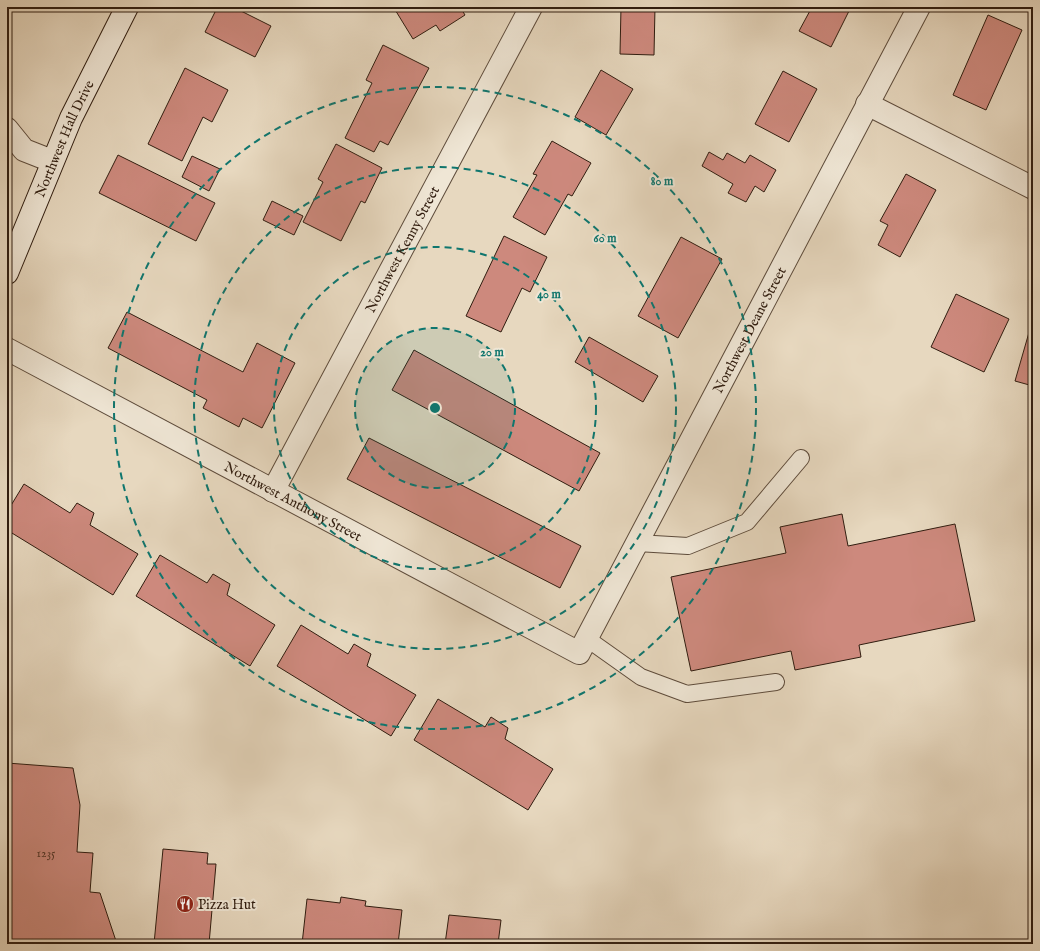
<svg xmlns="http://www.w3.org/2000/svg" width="1040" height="951" viewBox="0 0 1040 951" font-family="'IM FELL English',serif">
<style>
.building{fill:#cd897d;stroke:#301d10}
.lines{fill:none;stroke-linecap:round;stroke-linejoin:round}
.lane-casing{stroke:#5e4c3c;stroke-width:18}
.street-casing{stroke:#5e4c3c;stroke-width:24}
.secondary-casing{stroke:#301d10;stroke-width:24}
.lane{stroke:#efe6d5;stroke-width:16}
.street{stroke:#efe6d5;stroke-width:22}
.secondary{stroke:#efe6d5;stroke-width:22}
.ring{fill:none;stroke:#0f766e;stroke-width:2;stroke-dasharray:7 5}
.labels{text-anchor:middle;stroke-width:4;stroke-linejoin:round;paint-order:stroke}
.number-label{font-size:12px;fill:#57382b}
.street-label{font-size:14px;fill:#301d10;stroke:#efe6d5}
.poi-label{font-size:14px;fill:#301d10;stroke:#efe6d5;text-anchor:start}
.centre{fill:#0f766e;stroke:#efe6d5;stroke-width:2}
.ring-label{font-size:12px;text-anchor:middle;font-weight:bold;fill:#0f766e;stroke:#efe6d5;stroke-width:4;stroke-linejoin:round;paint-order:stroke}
</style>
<rect width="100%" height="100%" fill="#e7d8bf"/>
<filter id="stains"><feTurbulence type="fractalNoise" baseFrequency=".005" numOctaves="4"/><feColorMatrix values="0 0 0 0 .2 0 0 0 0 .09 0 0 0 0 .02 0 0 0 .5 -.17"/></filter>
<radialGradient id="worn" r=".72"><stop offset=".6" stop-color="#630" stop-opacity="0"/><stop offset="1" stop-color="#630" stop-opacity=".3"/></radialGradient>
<!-- building -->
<g class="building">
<path d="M 210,7 L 240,7 L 239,10 L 271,26 L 255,57 L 205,32 L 216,10 Z"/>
<path d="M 460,7 L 465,15 L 440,31 L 436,25 L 413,39 L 394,8 Z"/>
<path d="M 621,7 L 655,7 L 654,55 L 620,54 Z"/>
<path d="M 812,7 L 851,7 L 831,47 L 799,31 Z"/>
<path d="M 988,15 L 1022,30 L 986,110 L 953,95 Z"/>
<path d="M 383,45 L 429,68 L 388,145 L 380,141 L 374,152 L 345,138 L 372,83 L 366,80 Z"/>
<path d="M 185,68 L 228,90 L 212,122 L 203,117 L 182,161 L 148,144 Z"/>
<path d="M 601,70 L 633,89 L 606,135 L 575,117 Z"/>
<path d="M 783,71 L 817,89 L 789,142 L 755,124 Z"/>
<path d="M 552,141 L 591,163 L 572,196 L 568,194 L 545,235 L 513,217 L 537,175 L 533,174 Z"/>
<path d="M 336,144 L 382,168 L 365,203 L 361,201 L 341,241 L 303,222 L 323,182 L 318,179 Z"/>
<path d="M 709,152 L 723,160 L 727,153 L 745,163 L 750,155 L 776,170 L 764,192 L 755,186 L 746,202 L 728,193 L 733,184 L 702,166 Z"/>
<path d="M 118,155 L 215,203 L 196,241 L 99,193 Z"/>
<path d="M 192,156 L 220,169 L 209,191 L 182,177 Z"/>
<path d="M 906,174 L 936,190 L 900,257 L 878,245 L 888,225 L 880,221 Z"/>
<path d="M 272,201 L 303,216 L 294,235 L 263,220 Z"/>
<path d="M 504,236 L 547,257 L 530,292 L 522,288 L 501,332 L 466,316 Z"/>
<path d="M 681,237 L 722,259 L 678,338 L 638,316 Z"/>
<path d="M 956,294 L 1009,319 L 984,372 L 931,347 Z"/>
<path d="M 127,312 L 243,372 L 257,343 L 295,363 L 262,428 L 243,418 L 239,427 L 203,408 L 207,400 L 108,348 Z"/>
<path d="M 1032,322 L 1033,323 L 1033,386 L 1015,381 Z"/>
<path d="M 589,337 L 658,376 L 643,402 L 575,362 Z"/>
<path d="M 414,350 L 600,453 L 579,491 L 392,390 Z"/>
<path d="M 369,438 L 581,546 L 560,588 L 347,479 Z"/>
<path d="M 24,484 L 70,513 L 77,503 L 94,513 L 90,525 L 138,554 L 113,595 L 7,530 L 7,512 Z"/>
<path d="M 842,514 L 848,546 L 955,524 L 975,621 L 859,645 L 861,657 L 795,670 L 791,651 L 691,671 L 671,577 L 786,553 L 780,527 Z"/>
<path d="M 160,555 L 207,583 L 213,574 L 230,584 L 227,595 L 275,625 L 250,666 L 136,596 Z"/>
<path d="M 301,625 L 348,654 L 354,644 L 371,654 L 367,666 L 416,695 L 391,736 L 277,666 Z"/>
<path d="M 438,699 L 485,727 L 491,717 L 508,728 L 505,739 L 553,769 L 528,810 L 414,740 Z"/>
<path d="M 7,763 L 73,768 L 80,805 L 77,852 L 93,853 L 90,892 L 100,893 L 117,944 L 7,944 Z"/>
<path d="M 163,849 L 208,853 L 207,864 L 216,864 L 209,944 L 154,944 Z"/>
<path d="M 341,897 L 366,901 L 365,906 L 402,910 L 398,944 L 302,944 L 307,899 L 340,903 Z"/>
<path d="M 449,915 L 501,920 L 498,944 L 445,944 Z"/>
</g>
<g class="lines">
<defs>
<g id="lane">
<path d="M 637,543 L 688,546 L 747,522 L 801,458"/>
<path d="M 586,638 L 641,677 L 687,694 L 776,682"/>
</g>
<g id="street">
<path d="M 867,104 L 1033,188"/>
<path d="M 7,129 L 24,150 L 52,161"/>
<path id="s1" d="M 7,349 L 579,653 L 919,7"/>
<path id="s2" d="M 273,491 L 531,7"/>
</g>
<g id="secondary">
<path id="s3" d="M 7,273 L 71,118 L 127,7"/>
</g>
</defs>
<!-- lane casing -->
<use href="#lane" class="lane-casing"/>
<!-- street casing -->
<use href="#street" class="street-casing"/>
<!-- secondary casing -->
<use href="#secondary" class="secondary-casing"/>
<!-- lane -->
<use href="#lane" class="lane"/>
<!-- street -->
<use href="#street" class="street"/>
<!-- secondary -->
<use href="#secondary" class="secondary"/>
</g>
<!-- distance rings -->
<circle cx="435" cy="408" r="80" fill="#0f766e" fill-opacity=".12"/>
<g class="ring">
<circle cx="435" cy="408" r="80"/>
<circle cx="435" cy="408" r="161"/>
<circle cx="435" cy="408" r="241"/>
<circle cx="435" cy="408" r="321"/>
</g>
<!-- icons -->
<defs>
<symbol id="restaurant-disc" viewBox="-11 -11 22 22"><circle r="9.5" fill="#8f2418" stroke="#efe6d5"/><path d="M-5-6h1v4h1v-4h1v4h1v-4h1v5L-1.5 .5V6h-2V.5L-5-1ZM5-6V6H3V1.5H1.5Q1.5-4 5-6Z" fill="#fff"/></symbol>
</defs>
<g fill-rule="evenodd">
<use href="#restaurant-disc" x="175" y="894" width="20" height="20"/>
</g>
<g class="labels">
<!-- number labels -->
<g class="number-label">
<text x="46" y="857">1235</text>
</g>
<!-- street labels -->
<g class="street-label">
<text dy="5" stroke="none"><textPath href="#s3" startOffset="146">Northwest Hall Drive</textPath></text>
<text dy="5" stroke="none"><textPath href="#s2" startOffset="274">Northwest Kenny Street</textPath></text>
<text dy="5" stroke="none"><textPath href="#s1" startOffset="1013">Northwest Deane Street</textPath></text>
<text dy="5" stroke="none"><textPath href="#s1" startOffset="324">Northwest Anthony Street</textPath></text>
</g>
<!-- poi labels -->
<g class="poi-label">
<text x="198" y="909">Pizza Hut</text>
</g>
</g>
<circle cx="435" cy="408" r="6" class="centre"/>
<g class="ring-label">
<text x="662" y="185">80 m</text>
<text x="605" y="242">60 m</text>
<text x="549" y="298">40 m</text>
<text x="492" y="356">20 m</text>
</g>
<!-- margin -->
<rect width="1040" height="951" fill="none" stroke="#e7d8bf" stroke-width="24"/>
<rect x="8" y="8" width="1024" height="935" fill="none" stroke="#301d10" stroke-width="2"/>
<rect x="12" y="12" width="1016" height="927" fill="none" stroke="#301d10"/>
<rect width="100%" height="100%" filter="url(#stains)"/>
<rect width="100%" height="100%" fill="url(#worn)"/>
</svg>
